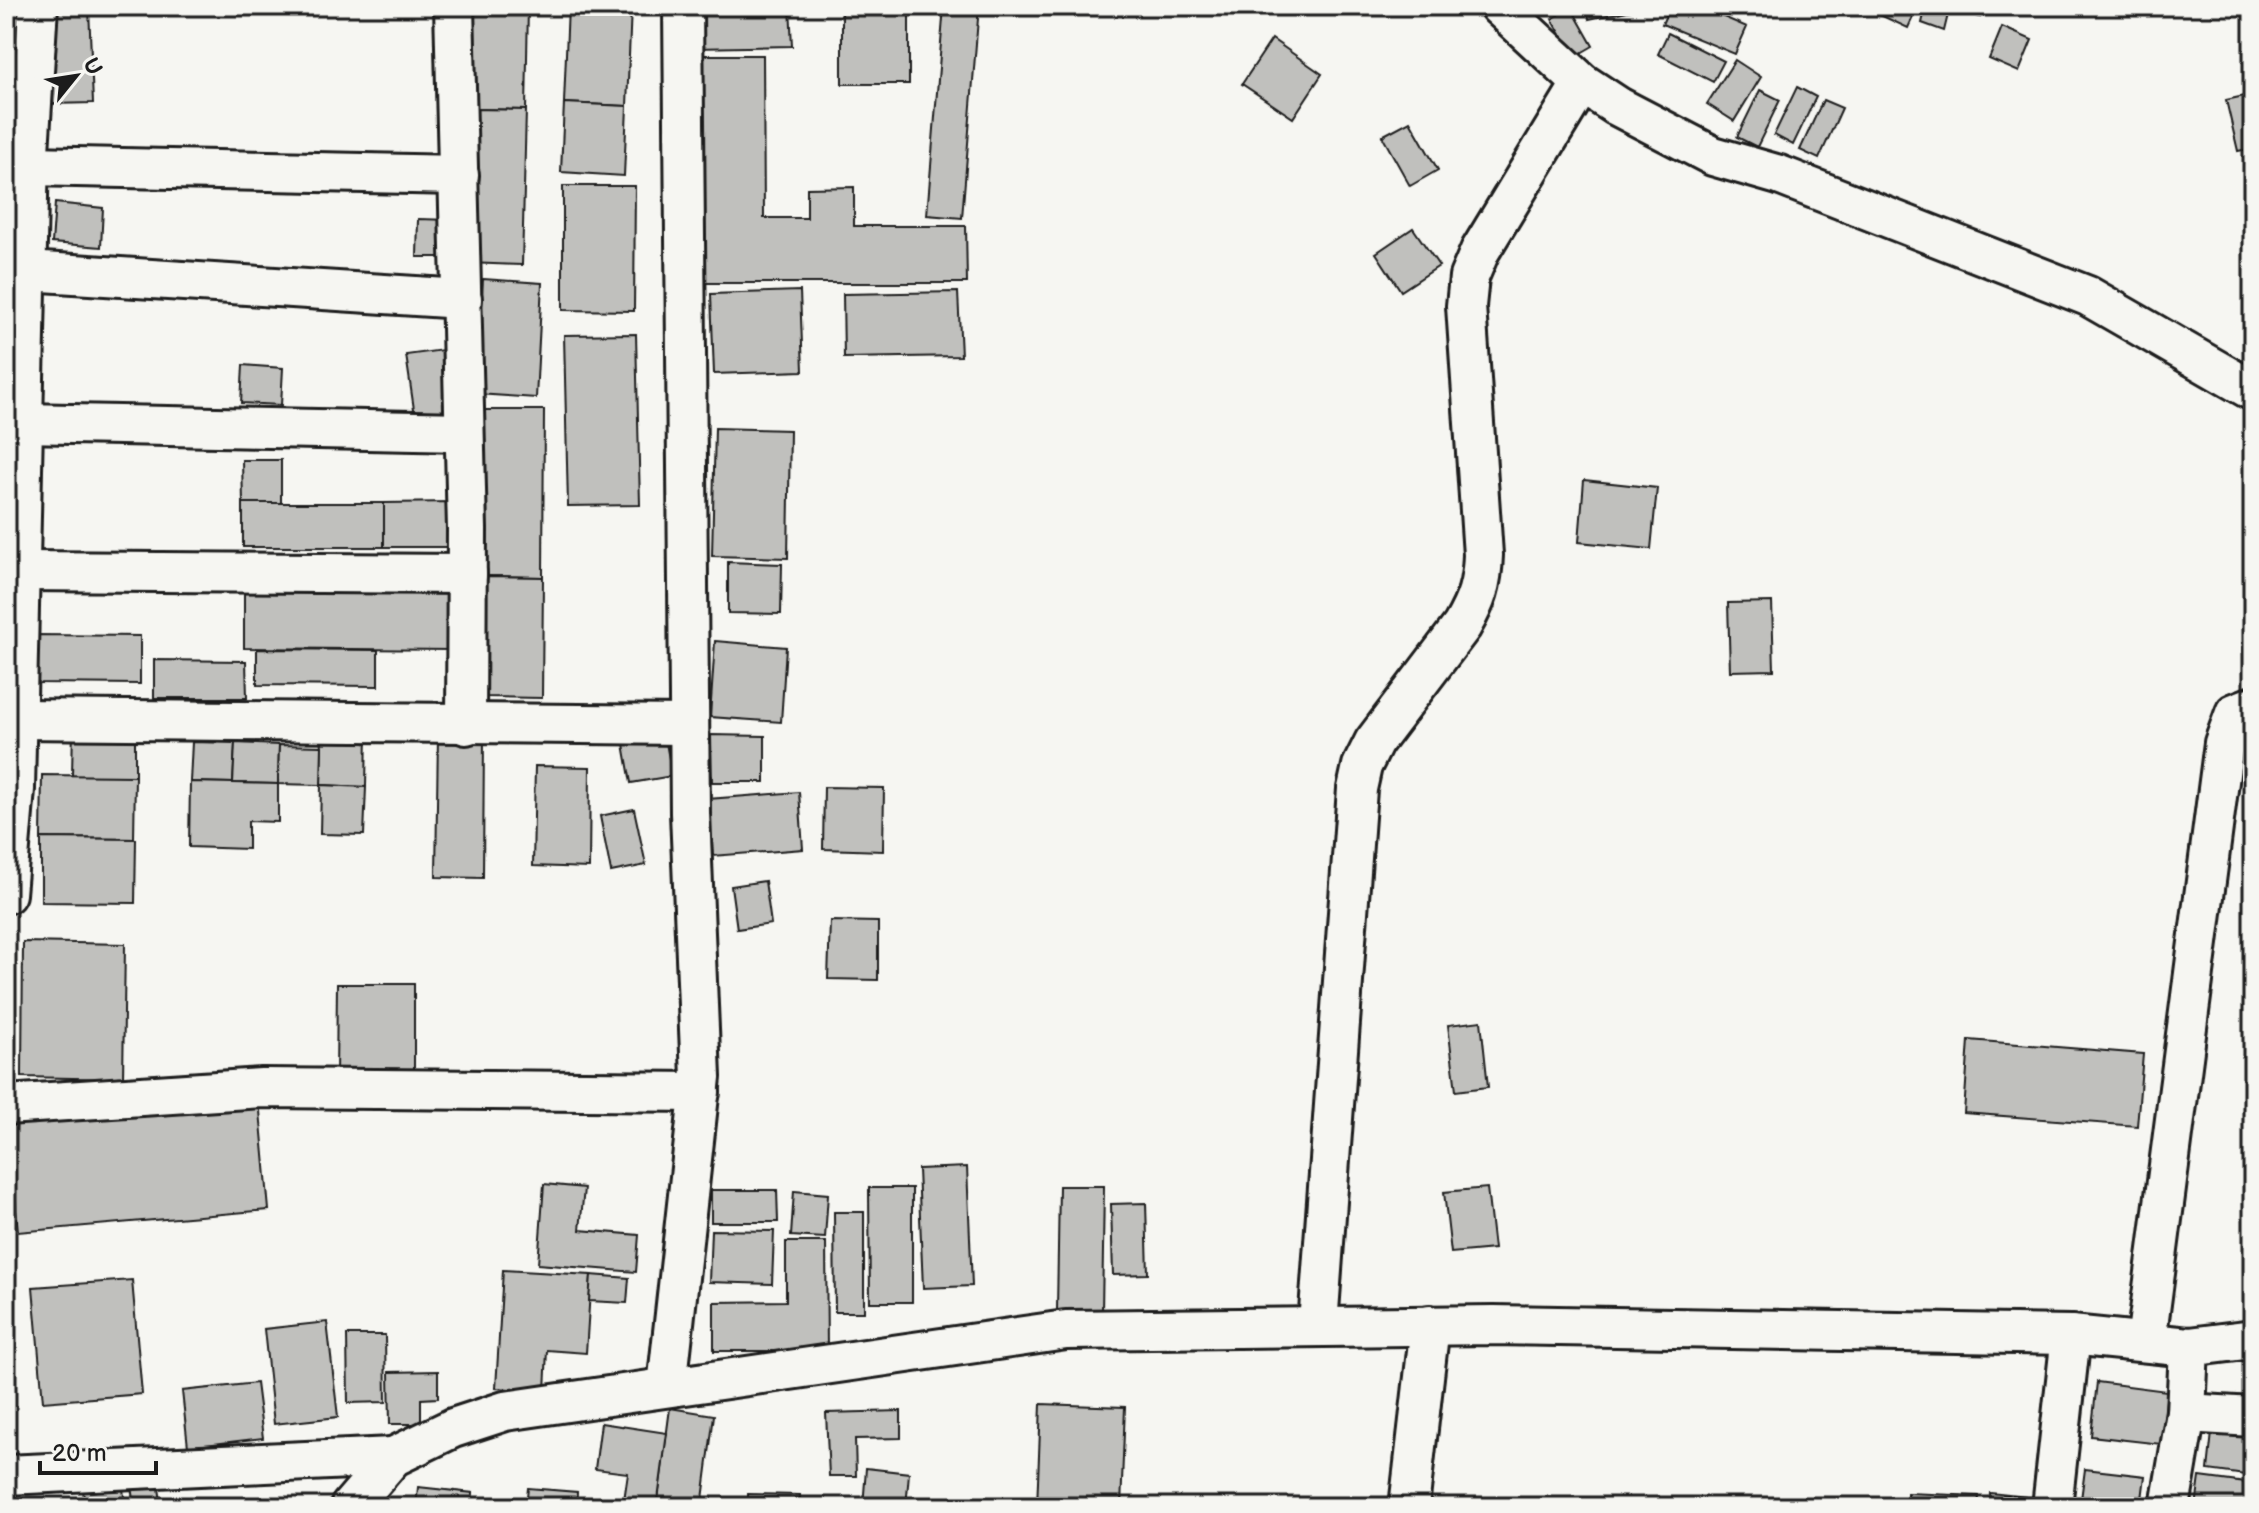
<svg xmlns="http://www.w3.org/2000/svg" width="2259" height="1513" viewBox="0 0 2259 1513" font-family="'Balsamiq Sans',sans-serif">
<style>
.building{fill:#c0c0bd;stroke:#1c1c1c;stroke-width:2}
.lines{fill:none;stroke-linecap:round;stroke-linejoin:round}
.minor-casing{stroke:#1c1c1c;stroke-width:44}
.minor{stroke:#f6f6f2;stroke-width:38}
</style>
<rect width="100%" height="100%" fill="#f6f6f2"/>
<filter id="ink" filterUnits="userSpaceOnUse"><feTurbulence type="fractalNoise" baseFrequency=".0125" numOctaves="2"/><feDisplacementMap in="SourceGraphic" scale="16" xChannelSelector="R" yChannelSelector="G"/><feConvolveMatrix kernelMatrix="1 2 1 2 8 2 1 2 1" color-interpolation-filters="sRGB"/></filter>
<g filter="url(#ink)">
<!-- building -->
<g class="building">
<path d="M 473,6 L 528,6 L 526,110 L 471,109 Z"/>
<path d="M 568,6 L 631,6 L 627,106 L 564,103 Z"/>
<path d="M 693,6 L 790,6 L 792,46 L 694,48 Z"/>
<rect x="842" y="6" width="67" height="78"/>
<path d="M 944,6 L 979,6 L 962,218 L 927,215 Z"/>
<path d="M 1586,6 L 1651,6 L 1589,19 Z"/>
<path d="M 1670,6 L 1698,6 L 1747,27 L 1735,54 L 1662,24 Z"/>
<path d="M 1884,6 L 1918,6 L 1908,28 L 1880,15 Z"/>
<path d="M 1926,6 L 1950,6 L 1944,31 L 1922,23 Z"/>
<path d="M 1959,6 L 1983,6 L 1980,17 L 1957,12 Z"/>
<path d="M 1571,7 L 1593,46 L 1574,57 L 1552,19 Z"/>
<path d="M 89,8 L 93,103 L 51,104 L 48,9 Z"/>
<path d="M 2002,27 L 2032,40 L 2019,72 L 1989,59 Z"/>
<path d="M 1668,33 L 1724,61 L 1713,82 L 1658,54 Z"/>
<path d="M 1272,39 L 1322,74 L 1293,118 L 1242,84 Z"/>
<path d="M 695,55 L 763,55 L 764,218 L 807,218 L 807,188 L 854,187 L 854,226 L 966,226 L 967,283 L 697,283 Z"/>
<path d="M 1735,60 L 1761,77 L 1734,121 L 1707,104 Z"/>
<path d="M 1797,87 L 1816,97 L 1793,145 L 1774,135 Z"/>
<path d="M 1760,90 L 1780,100 L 1757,147 L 1737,137 Z"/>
<path d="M 2253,94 L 2253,148 L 2238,151 L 2226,100 Z"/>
<path d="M 1823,100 L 1842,108 L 1819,159 L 1800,150 Z"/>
<path d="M 564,103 L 627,106 L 624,176 L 561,172 Z"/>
<path d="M 471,109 L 526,110 L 522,265 L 468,263 Z"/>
<path d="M 1410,121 L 1438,170 L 1410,186 L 1382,136 Z"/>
<path d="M 563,186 L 635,186 L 634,311 L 563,310 Z"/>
<path d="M 55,203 L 103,208 L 101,247 L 52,243 Z"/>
<path d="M 418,219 L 451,220 L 450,257 L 417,257 Z"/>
<path d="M 1413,228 L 1439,266 L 1401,291 L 1376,253 Z"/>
<path d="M 483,279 L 542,283 L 536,398 L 477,394 Z"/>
<path d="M 800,291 L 803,371 L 714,374 L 711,294 Z"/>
<path d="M 958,292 L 961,356 L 844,358 L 843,294 Z"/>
<path d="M 636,334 L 640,505 L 568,506 L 564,335 Z"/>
<path d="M 450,349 L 460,417 L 416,423 L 406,355 Z"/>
<path d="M 243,365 L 283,368 L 281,405 L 241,403 Z"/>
<path d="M 482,410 L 544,410 L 543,577 L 480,576 Z"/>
<path d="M 715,428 L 790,430 L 788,558 L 712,556 Z"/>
<path d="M 242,460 L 281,460 L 281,503 L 243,503 Z"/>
<path d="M 1584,480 L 1657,488 L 1651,549 L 1579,542 Z"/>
<path d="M 453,502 L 454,547 L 384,547 L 384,503 Z"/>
<rect x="243" y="503" width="141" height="44"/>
<path d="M 728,562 L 782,564 L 781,614 L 728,613 Z"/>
<path d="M 485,576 L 543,577 L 542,698 L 485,697 Z"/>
<path d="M 244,589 L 452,591 L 452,650 L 244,648 Z"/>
<path d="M 1772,602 L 1774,670 L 1730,671 L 1728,603 Z"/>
<path d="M 37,635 L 140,636 L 140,684 L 37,683 Z"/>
<path d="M 715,641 L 786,647 L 781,722 L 710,717 Z"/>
<path d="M 257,649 L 378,650 L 378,686 L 257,685 Z"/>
<path d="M 154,660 L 246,661 L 247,698 L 154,698 Z"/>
<path d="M 73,727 L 135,727 L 135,776 L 72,776 Z"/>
<path d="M 322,728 L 367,730 L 366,787 L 321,785 Z"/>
<path d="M 438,734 L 484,735 L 483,878 L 436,877 Z"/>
<path d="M 711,735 L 765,736 L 765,782 L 712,782 Z"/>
<path d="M 665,737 L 672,776 L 631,783 L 624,744 Z"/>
<path d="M 192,742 L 235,743 L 233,783 L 190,782 Z"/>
<path d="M 235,743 L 279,745 L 278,784 L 233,783 Z"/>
<path d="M 279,745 L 322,746 L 321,785 L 278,784 Z"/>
<path d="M 535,766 L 590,767 L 589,868 L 533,866 Z"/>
<path d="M 42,775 L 135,776 L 134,839 L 41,838 Z"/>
<path d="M 190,782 L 278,784 L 278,822 L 248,821 L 248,849 L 189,847 Z"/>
<path d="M 321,785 L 366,787 L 364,835 L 320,834 Z"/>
<path d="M 824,787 L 884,788 L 883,851 L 823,849 Z"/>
<path d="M 799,792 L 803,849 L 713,856 L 708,799 Z"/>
<path d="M 634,809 L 646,865 L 611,872 L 600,816 Z"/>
<path d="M 41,838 L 136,839 L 135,903 L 41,902 Z"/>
<path d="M 765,881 L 771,924 L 737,929 L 731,886 Z"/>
<path d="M 830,921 L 878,922 L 878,980 L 828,979 Z"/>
<path d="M 23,942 L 125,944 L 123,1079 L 22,1077 Z"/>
<path d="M 337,984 L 414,984 L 414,1079 L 336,1078 Z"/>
<path d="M 1481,1021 L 1488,1087 L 1456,1091 L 1448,1025 Z"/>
<path d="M 1969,1040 L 2143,1054 L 2137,1126 L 1964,1113 Z"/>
<path d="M 259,1100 L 269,1210 L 18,1232 L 8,1122 Z"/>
<path d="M 967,1167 L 972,1286 L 923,1288 L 918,1169 Z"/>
<path d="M 544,1184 L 584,1188 L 580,1230 L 639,1235 L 636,1272 L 538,1264 Z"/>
<path d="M 1059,1186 L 1104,1186 L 1102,1313 L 1057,1311 Z"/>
<path d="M 869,1188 L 912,1188 L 912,1302 L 870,1302 Z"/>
<path d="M 1487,1188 L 1494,1249 L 1451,1253 L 1444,1192 Z"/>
<path d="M 711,1190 L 777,1190 L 778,1222 L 711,1222 Z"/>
<path d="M 794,1191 L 828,1194 L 825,1238 L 791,1236 Z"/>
<path d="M 1146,1203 L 1148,1274 L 1113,1275 L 1111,1204 Z"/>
<path d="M 834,1212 L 864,1212 L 864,1312 L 835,1312 Z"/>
<path d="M 711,1230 L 774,1231 L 772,1284 L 709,1282 Z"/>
<path d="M 786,1242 L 826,1242 L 827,1351 L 714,1351 L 714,1302 L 786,1301 Z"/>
<path d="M 503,1270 L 591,1275 L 586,1353 L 547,1350 L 545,1391 L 496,1388 Z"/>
<path d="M 591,1275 L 629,1278 L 627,1303 L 589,1301 Z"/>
<path d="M 132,1280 L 142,1394 L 43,1402 L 33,1287 Z"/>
<path d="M 327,1322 L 338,1417 L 274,1424 L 264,1329 Z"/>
<path d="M 347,1335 L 385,1335 L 386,1402 L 348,1403 Z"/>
<path d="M 438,1371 L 438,1398 L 421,1399 L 421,1424 L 390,1424 L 389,1372 Z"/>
<path d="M 2097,1382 L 2167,1391 L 2161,1444 L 2091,1436 Z"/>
<path d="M 256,1383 L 263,1438 L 188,1447 L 182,1391 Z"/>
<path d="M 1041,1404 L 1125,1407 L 1121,1507 L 1037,1507 Z"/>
<path d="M 670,1408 L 714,1415 L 702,1507 L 657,1507 Z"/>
<path d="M 901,1411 L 901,1438 L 855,1439 L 856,1476 L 829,1476 L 826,1413 Z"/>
<path d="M 601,1423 L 667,1433 L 657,1507 L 623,1507 L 628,1473 L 595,1469 Z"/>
<path d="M 2213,1423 L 2253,1428 L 2253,1476 L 2208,1470 Z"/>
<path d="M 866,1468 L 909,1473 L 906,1507 L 863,1507 Z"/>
<path d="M 2085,1469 L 2145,1476 L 2141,1507 L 2080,1507 Z"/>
<path d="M 157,1476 L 161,1501 L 190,1497 L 191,1507 L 134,1507 L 130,1479 Z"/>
<path d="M 2200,1477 L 2253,1484 L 2253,1507 L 2196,1507 Z"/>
<path d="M 122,1478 L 125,1507 L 85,1507 L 82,1482 Z"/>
<path d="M 418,1487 L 473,1493 L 472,1507 L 416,1507 Z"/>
<path d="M 528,1488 L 577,1492 L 576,1507 L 526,1507 Z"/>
<path d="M 1907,1493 L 1979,1496 L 1978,1507 L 1907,1507 Z"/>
<path d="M 1990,1493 L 2036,1498 L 2035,1507 L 1989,1507 Z"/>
<path d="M 748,1494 L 800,1495 L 800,1507 L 748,1507 Z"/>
</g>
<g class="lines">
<defs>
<g id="minor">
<path d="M 454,6 L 467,529 L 466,725"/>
<path d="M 1499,6 L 1582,83 L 1617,106 L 1713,156 L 1779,175 L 2088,296 L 2253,391"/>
<path d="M 29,166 L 459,175"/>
<path d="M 27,271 L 462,299"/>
<path d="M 23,423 L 464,432"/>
<path d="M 20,571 L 467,574"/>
<path d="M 17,719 L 688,725"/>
<path d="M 6,894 L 15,789 L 29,152 L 38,6"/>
<path d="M 6,1105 L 262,1088 L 700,1092"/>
<path d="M 1318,1325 L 1357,789 L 1362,766 L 1374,742 L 1462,626 C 1477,600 1482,584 1483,555 L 1466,306 L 1469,277 L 1480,251 L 1582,83"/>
<path d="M 2146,1342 L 2224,743 L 2235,713 L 2253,706"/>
<path d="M 667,1387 L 701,1077 L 690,813 L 683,6"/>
<path d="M 2186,1413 L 2253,1417"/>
<path d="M 6,1475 L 393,1457"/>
<path d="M 350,1507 L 393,1457 L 453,1428 L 505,1411 L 1066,1330 L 1494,1325 L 2071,1335 L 2189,1347 L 2253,1339"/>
<path d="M 1409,1507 L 1430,1325"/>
<path d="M 2052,1507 L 2071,1335"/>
<path d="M 2170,1507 L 2186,1413 L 2189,1347"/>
</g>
</defs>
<!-- minor casing -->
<use href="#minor" class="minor-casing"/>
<!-- minor -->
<use href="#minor" class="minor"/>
</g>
</g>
<!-- margin -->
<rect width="2259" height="1513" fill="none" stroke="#f6f6f2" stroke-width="32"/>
<rect x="16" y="16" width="2227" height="1481" fill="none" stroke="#1c1c1c" stroke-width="3" filter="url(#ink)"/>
<!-- north arrow -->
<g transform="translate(76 76) rotate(60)" stroke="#f6f6f2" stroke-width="6" paint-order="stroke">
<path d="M0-6L14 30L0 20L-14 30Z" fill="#1c1c1c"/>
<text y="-12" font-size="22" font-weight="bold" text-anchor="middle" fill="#1c1c1c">U</text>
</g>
<!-- scale -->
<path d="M40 1461v12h116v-12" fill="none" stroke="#1c1c1c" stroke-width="4"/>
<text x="52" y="1461" font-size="24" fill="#1c1c1c" stroke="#f6f6f2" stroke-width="6" paint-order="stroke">20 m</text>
</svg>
